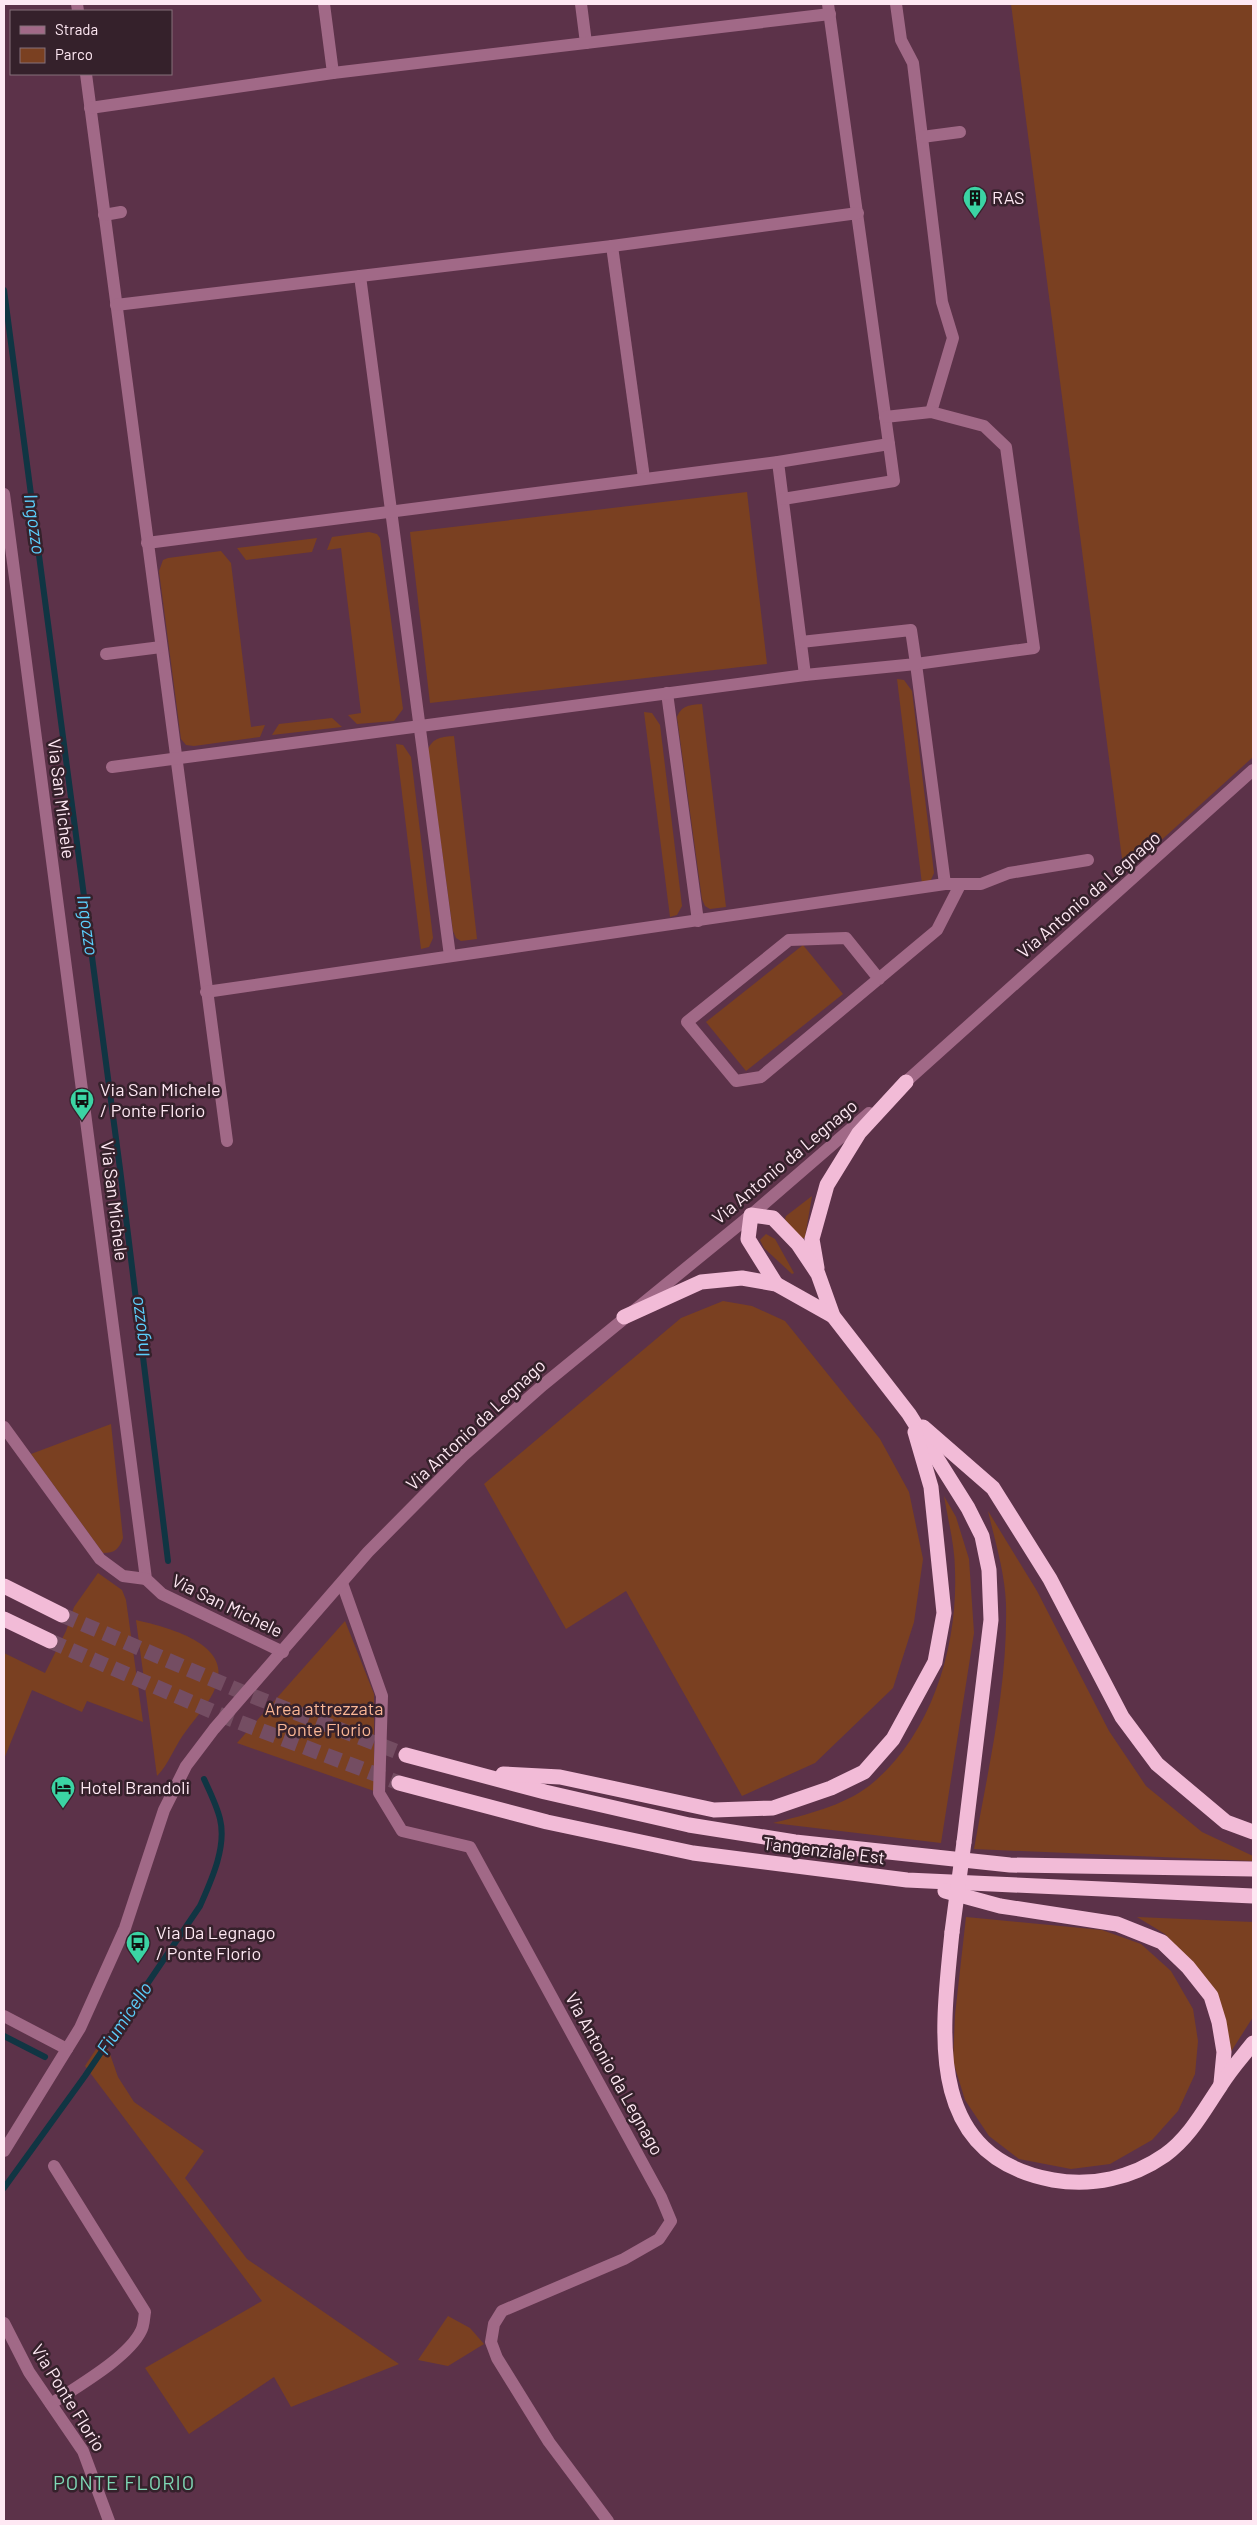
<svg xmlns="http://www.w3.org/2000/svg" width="1257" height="2525" viewBox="0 0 1257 2525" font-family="Barlow,sans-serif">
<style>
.green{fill:#7a4021}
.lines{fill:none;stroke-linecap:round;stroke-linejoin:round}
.stream{stroke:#103543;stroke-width:6}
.highway-tunnel{stroke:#744d62;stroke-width:15;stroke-dasharray:15 8;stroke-linecap:butt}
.minor{stroke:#a16987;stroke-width:12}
.highway{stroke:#f2bbd7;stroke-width:15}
.highway-bridge{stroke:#f2bbd7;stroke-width:15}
.labels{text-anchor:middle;stroke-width:5;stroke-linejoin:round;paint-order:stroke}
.poi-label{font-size:18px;fill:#fee8f3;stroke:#35212b;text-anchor:start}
.street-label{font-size:18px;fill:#fee8f3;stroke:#35212b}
.park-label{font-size:18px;fill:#fab695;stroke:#35212b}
.water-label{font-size:19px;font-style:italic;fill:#5bcefb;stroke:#35212b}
.quarter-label{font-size:20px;letter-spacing:1px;fill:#7fd9b6;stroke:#35212b}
</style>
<rect width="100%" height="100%" fill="#5c3249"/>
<!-- green -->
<g class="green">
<path d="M 1011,4 L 1253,4 L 1253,757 L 1124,874 Z"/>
<path d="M 747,492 L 767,664 L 430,703 L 410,532 Z"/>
<path d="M 369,532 L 377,534 L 380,538 L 403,709 L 394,721 L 357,724 L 348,715 L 361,713 L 341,548 L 327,550 L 332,537 Z"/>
<path d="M 317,538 L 312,552 L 246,560 L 237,548 Z"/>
<path d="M 221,551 L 231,563 L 251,727 L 265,725 L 260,737 L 194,746 L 186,745 L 181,739 L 159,571 L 163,560 L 168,558 Z"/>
<path d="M 897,679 L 904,680 L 912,691 L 934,873 L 930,882 L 922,884 Z"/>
<path d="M 702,704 L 726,907 L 710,909 L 705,906 L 702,899 L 677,717 C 682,705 690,705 702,704 Z"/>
<path d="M 644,712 L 652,713 L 660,725 L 682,906 L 677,915 L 670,917 Z"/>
<path d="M 332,718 L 342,727 L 272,735 L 279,724 Z"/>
<path d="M 454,736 L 477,939 L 461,941 L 456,938 L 453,931 L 428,749 C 434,737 442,737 454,736 Z"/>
<path d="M 396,744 L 403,745 L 411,757 L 433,938 L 429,947 L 421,949 Z"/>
<path d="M 803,945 L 843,994 L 746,1071 L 706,1022 Z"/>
<path d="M 812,1196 L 805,1237 L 800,1241 L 785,1219 L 786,1216 Z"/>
<path d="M 766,1234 L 775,1239 L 794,1273 L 792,1274 L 764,1248 L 760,1240 Z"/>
<path d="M 723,1301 L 752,1306 L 785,1321 L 880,1439 L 909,1492 L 923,1559 L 914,1622 L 893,1688 L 815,1763 L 742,1796 L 626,1591 L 566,1629 L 484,1484 L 681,1318 Z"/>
<path d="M 111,1424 L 123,1538 C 119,1549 115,1553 103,1553 L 31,1454 Z"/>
<path d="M 944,1496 L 956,1517 L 969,1559 L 974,1633 L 941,1843 L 773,1823 C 805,1815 843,1806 869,1786 C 931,1737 958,1647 955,1571 C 955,1546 948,1520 944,1496 Z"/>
<path d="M 988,1511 L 1037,1591 L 1109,1731 L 1146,1786 L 1202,1832 L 1253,1856 L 1253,1861 L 974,1849 C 988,1769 1008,1686 1006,1604 C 1005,1573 995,1541 988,1511 Z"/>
<path d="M 98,1573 L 122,1590 L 126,1600 L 143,1722 L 87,1701 L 82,1712 L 32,1690 L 4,1759 L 4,1653 L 45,1673 L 66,1631 L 74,1607 Z"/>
<path d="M 136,1620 C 166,1627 233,1643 216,1686 C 210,1703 196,1717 186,1731 C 175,1745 169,1764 157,1776 Z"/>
<path d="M 345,1621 L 374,1694 L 374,1791 L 237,1743 Z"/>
<path d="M 966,1917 L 1102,1930 L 1141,1944 L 1171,1971 L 1193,2009 L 1198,2041 L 1195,2074 L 1178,2111 L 1152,2140 L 1110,2164 L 1071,2169 L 1019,2159 L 989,2136 L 965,2100 L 953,2061 L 955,2015 Z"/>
<path d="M 1137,1917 L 1253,1922 L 1253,2017 L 1225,2061 L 1195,1967 L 1165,1934 Z"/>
<path d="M 104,2037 L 118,2077 L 134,2102 L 204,2151 L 185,2178 L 247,2259 L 399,2364 L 291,2407 L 274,2377 L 189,2434 L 145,2368 L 262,2301 L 85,2066 Z"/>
<path d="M 448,2316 L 470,2328 L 484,2344 L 448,2366 L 418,2360 Z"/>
</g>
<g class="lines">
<!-- stream -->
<g class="stream">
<path d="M 4,290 L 120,1169 L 168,1561"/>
<path d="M 4,2036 L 45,2057"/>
<path d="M 4,2188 L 85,2076 L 200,1906 C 211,1881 227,1847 220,1819 C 217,1806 210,1792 204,1779"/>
</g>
<!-- highway-tunnel -->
<g class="highway-tunnel">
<path d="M 62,1615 L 242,1692 L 406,1755"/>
<path d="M 50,1641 L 223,1716 L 399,1783"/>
</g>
<!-- minor -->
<g class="minor">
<path d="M 77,4 L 78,11"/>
<path d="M 324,4 L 333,73"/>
<path d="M 581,4 L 586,43"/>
<path d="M 828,4 L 889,444"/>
<path d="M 896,4 L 901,40 L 913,63 L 942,302 L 953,338 L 931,412"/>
<path d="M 86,74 L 227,1141"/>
<path d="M 90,108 L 333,73 L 830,14"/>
<path d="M 922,137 L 960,132"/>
<path d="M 104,215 L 121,212"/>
<path d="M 612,246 L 644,478"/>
<path d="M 360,276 L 450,956"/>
<path d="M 116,305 L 612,246 L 858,213"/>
<path d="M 885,417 L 931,412 L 984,426 L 1006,447 L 1034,648 L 916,664 L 945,884"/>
<path d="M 778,462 L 805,675"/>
<path d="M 4,494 L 146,1579 L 162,1594 L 283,1652"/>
<path d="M 147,543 L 778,462 L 889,444 L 894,481 L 783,499"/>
<path d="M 106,654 L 161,647"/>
<path d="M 667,693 L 698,921"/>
<path d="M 112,767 L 805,675 L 916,664 L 911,630 L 801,642"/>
<path d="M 879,979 L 846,938 L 789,940 L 687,1022 L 736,1081 L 761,1077 L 937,930 L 960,885"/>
<path d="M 206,992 L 945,884 L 981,884 L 1009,873 L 1088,860"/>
<path d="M 900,1087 L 1253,770"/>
<path d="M 4,1427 L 100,1559 L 123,1576 L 146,1579"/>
<path d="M 342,1583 L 382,1696 L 379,1793 L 402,1831 L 470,1847 L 661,2197 L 671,2221 L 659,2239 L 624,2259 L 502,2311 L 494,2324 L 491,2342 L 497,2358 L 549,2442 L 608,2521"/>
<path d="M 4,2016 L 67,2049"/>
<path d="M 4,2151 L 80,2028 L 125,1928 L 164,1810 L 186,1766 L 214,1729 L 368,1552 L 463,1456 L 543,1385 L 751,1215 L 869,1113"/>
<path d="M 4,2323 L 29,2372 L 83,2451 L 109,2521"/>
<path d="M 51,2404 C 76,2387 128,2358 141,2331 C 144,2326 144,2318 145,2312 L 54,2166"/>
</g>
<!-- highway -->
<g class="highway">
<path d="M 817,1268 L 812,1239 L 827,1185 L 859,1133 L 906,1082"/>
<path d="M 776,1284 L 748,1239 L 751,1215 L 773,1218 L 798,1244 L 818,1274 L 833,1316 L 909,1414 L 968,1508 L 982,1536 L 989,1570 L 991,1620 L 964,1842"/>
<path d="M 624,1317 L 701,1282 L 742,1278 L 776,1284 L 833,1316"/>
<path d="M 923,1427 L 993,1488 L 1050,1579 L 1122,1717 L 1157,1764 L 1226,1822 L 1253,1832"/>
<path d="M 4,1586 L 62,1615"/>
<path d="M 4,1619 L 50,1641"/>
<path d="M 406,1755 L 545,1792 L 689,1825 L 795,1842 L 1010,1865 L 1253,1869"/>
<path d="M 503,1774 L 560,1777 L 714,1810 L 773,1808 L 831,1788 L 864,1772 L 893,1739 L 935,1662 L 944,1613 L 931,1487 L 915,1432"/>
<path d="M 399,1783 L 547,1822 L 693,1853 L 907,1880 L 1253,1896"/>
<path d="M 945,1891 L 1000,1906 L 1117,1924 L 1162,1942 L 1188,1967 L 1211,1996 L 1219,2022 L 1224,2052 L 1221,2083"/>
<path d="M 952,1932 C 942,2032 923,2156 1053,2180 C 1092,2187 1132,2178 1165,2155 C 1190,2137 1204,2110 1221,2085 C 1230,2070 1242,2057 1253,2043"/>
</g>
<!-- highway-bridge -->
<path class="highway-bridge" d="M 952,1932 L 964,1842"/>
</g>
<!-- icons -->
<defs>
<symbol id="building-pin" viewBox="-11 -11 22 30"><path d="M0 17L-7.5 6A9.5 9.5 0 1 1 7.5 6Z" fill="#3bd4a4" stroke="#35212b"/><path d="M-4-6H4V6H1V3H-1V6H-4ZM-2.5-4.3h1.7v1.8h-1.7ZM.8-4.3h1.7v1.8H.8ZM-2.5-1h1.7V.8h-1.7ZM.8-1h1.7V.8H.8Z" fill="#111"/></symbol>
<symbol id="bus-pin" viewBox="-11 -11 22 30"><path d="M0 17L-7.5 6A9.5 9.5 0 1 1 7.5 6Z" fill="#3bd4a4" stroke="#35212b"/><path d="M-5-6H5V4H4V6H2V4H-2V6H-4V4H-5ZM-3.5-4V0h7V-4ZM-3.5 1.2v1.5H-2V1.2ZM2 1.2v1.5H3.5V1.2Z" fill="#111"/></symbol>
<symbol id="hotel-pin" viewBox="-11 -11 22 30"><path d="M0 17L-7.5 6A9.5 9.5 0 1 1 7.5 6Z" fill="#3bd4a4" stroke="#35212b"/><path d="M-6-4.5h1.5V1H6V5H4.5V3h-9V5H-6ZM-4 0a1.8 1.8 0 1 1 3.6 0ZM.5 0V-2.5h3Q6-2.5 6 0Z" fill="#111"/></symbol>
</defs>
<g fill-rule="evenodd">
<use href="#building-pin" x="961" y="184" width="28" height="38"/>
<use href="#bus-pin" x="68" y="1086" width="28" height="38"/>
<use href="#hotel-pin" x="49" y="1774" width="28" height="38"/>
<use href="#bus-pin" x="124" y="1929" width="28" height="38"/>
</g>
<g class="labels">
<!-- poi labels -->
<g class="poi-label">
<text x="992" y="204">RAS</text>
<text x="100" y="1096">Via San Michele<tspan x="100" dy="21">/ Ponte Florio</tspan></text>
<text x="80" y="1794">Hotel Brandoli</text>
<text x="156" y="1939">Via Da Legnago<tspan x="156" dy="21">/ Ponte Florio</tspan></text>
</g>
<!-- street labels -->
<g class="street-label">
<text transform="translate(61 799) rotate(83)" y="6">Via San Michele</text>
<text transform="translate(1089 895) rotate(-41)" y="6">Via Antonio da Legnago</text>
<text transform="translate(785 1162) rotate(-40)" y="6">Via Antonio da Legnago</text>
<text transform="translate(114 1201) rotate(83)" y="6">Via San Michele</text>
<text transform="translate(476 1425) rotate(-43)" y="6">Via Antonio da Legnago</text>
<text transform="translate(227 1606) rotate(26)" y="6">Via San Michele</text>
<text transform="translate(824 1851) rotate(7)" y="6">Tangenziale Est</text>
<text transform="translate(614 2074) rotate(61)" y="6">Via Antonio da Legnago</text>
<text transform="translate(68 2398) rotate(58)" y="6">Via Ponte Florio</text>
</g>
<!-- park labels -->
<g class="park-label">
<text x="324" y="1715">Area attrezzata<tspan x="324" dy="21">Ponte Florio</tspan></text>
</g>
<!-- water labels -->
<g class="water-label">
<text transform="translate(35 524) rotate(82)" y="7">Ingozzo</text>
<text transform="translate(88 925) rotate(82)" y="7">Ingozzo</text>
<text transform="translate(139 1327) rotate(-97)" y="7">Ingozzo</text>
<text transform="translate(124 2018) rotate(-56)" y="7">Fiumicello</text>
</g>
<!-- quarter labels -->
<g class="quarter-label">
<text x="124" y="2490">PONTE FLORIO</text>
</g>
</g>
<!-- border -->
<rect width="1257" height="2525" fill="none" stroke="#fee8f3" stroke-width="10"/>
<!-- legend -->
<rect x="10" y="10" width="162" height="65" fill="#35212b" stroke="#85717b"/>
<rect x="20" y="26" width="25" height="8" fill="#a16987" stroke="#85717b"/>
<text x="55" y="35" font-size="15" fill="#fee8f3">Strada</text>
<rect x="20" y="48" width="25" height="15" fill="#7a4021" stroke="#85717b"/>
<text x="55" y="60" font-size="15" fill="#fee8f3">Parco</text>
</svg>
